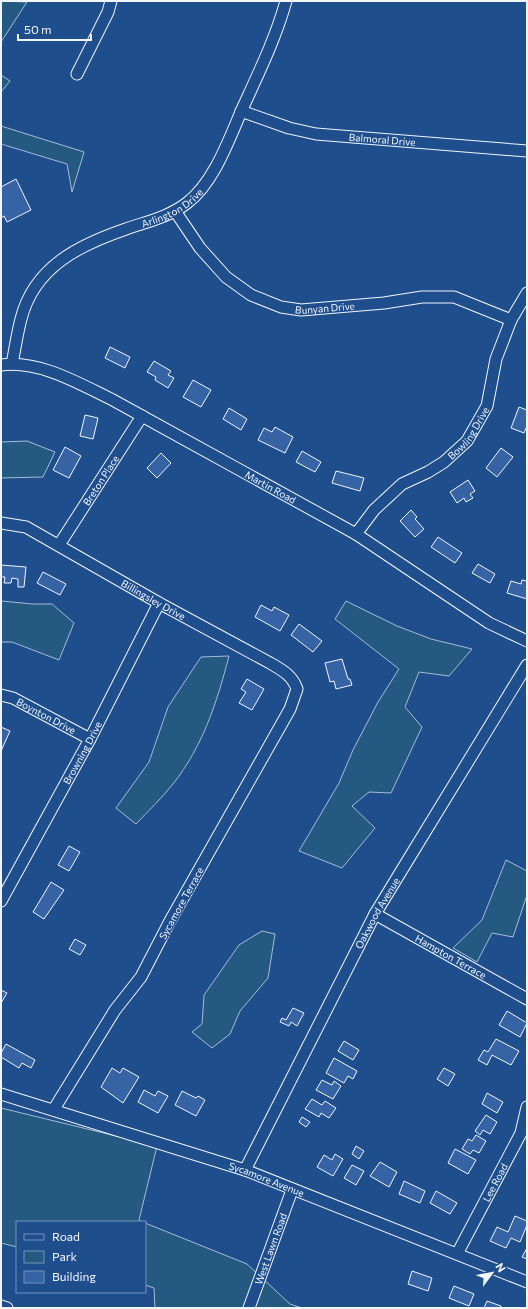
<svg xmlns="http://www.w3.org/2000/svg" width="528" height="1309" viewBox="0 0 528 1309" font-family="Commissioner,sans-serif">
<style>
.green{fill:#245a82;stroke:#a8bbd7}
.building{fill:#3563a3;stroke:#f2f6ff}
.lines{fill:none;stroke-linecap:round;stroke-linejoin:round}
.minor-casing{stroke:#f2f6ff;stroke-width:13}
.minor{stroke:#1f4e8c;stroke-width:11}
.labels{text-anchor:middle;stroke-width:3;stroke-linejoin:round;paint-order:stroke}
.street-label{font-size:10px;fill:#f2f6ff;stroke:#1f4e8c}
</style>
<rect width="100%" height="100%" fill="#1f4e8c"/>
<!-- green -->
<g class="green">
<path d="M 1,1 L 27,2 L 1,42 Z"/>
<path d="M 1,75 L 10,81 L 1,92 Z"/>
<path d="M 1,126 L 84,152 L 72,192 L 67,164 L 1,144 Z"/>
<path d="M 27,441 L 55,452 L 43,477 L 1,478 L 1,442 Z"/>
<path d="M 1,601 L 33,604 L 52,604 L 74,623 L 59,660 L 12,642 L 1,642 Z"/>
<path d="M 346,601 L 397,626 L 431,639 L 472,649 L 449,676 L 419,672 L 405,707 L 422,727 L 391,793 L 369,792 L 352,806 L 375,828 L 342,868 L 299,851 L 339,783 L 353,750 L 378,702 L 399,669 L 335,619 Z"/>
<path d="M 229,656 C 217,702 203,746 173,784 C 162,798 148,811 136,824 L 116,808 L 149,762 L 168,707 L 201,657 Z"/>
<path d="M 506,860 L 527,871 L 527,895 L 513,937 L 492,933 L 477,962 L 453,948 L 482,920 Z"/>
<path d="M 262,931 L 275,934 L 268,978 L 240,1011 L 230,1034 L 212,1048 L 192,1032 L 202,1024 L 204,995 L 239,945 Z"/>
<path d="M 1,1108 L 157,1146 L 139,1220 L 142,1222 L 17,1222 L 17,1247 L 1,1243 Z"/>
<path d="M 145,1223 L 247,1264 L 290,1304 L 302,1308 L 155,1308 L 154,1288 L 145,1285 Z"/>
</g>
<!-- building -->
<g class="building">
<path d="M 16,179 L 31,210 L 7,222 L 4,216 L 1,218 L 1,187 Z"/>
<path d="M 110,347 L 130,357 L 125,368 L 105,358 Z"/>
<path d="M 154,361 L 171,371 L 168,375 L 174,378 L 168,388 L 155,380 L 156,377 L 147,372 Z"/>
<path d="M 193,380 L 211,390 L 201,407 L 183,397 Z"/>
<path d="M 519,407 L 527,410 L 527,426 L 524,433 L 511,428 Z"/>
<path d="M 229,408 L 247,419 L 241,430 L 223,419 Z"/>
<path d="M 85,415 L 98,418 L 93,439 L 80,436 Z"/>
<path d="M 275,427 L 293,437 L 285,453 L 258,440 L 264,428 L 272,432 Z"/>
<path d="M 65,447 L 81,456 L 69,478 L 53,470 Z"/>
<path d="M 501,448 L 513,457 L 497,477 L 486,468 Z"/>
<path d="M 302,451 L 321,462 L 315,472 L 296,462 Z"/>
<path d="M 161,453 L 171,463 L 157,478 L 147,468 Z"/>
<path d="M 336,471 L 364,478 L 360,491 L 332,483 Z"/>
<path d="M 468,480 L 475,491 L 470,494 L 473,498 L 466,502 L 464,498 L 457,503 L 450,492 Z"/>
<path d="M 411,510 L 417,517 L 415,519 L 424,529 L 415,537 L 400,521 Z"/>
<path d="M 438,537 L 462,553 L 455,563 L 431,547 Z"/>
<path d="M 478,564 L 495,574 L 490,583 L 472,573 Z"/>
<path d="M 1,565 L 26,567 L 24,587 L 18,587 L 18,579 L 12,578 L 11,583 L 4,583 L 5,577 L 1,577 Z"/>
<path d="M 43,572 L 66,584 L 60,595 L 37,583 Z"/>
<path d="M 522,580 L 527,581 L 527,599 L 507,593 L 511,581 L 521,584 Z"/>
<path d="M 261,605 L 272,611 L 274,607 L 289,615 L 280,631 L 255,617 Z"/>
<path d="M 299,624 L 322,641 L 313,652 L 291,635 Z"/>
<path d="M 342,659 L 348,679 L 350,679 L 352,685 L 336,689 L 334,681 L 330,682 L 325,663 Z"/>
<path d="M 247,679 L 264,689 L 252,710 L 239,703 L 246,692 L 241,689 Z"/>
<path d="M 1,727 L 10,731 L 1,751 Z"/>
<path d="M 69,846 L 80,852 L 69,871 L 58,865 Z"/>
<path d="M 51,882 L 64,890 L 44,919 L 33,912 Z"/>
<path d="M 75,939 L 86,945 L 80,955 L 69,949 Z"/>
<path d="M 1,990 L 7,993 L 1,1003 Z"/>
<path d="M 293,1008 L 304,1013 L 297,1026 L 291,1022 L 289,1026 L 280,1022 L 282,1018 L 286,1020 Z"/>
<path d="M 507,1011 L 527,1023 L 520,1037 L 499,1025 Z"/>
<path d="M 496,1039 L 519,1051 L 511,1065 L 492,1055 L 487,1065 L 478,1060 L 484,1050 L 488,1052 Z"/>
<path d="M 344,1041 L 359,1050 L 353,1060 L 338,1051 Z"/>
<path d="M 6,1044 L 35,1060 L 31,1068 L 22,1063 L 19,1068 L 1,1057 L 1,1053 Z"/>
<path d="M 334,1058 L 357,1071 L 353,1079 L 348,1076 L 344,1083 L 326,1073 Z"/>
<path d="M 112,1068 L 120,1073 L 123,1068 L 139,1077 L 123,1103 L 101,1087 Z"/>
<path d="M 444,1068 L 455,1074 L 448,1086 L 437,1079 Z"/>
<path d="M 322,1080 L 332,1085 L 334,1081 L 341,1086 L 333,1099 L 316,1090 Z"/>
<path d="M 144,1090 L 155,1096 L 158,1091 L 168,1096 L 158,1113 L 138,1102 Z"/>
<path d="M 182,1091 L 196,1098 L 198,1096 L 205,1100 L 196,1116 L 175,1105 Z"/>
<path d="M 487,1093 L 503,1102 L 497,1113 L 482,1104 Z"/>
<path d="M 312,1099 L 322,1105 L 325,1101 L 336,1108 L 329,1118 L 321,1113 L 319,1117 L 305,1109 Z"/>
<path d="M 486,1115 L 497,1122 L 490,1134 L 483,1130 L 480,1135 L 475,1131 Z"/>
<path d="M 302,1117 L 310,1122 L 306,1127 L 299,1122 Z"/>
<path d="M 476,1135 L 486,1141 L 479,1153 L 473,1150 L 470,1154 L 462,1149 L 468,1139 L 472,1141 Z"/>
<path d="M 356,1146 L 364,1151 L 359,1159 L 352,1154 Z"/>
<path d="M 455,1149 L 476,1160 L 468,1174 L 448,1163 Z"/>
<path d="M 335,1154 L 343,1159 L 333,1176 L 317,1167 L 324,1155 L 332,1160 Z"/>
<path d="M 380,1162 L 397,1172 L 389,1187 L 370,1176 Z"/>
<path d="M 352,1165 L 364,1171 L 356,1185 L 344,1178 Z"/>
<path d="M 404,1181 L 425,1191 L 420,1203 L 399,1194 Z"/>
<path d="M 436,1191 L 457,1203 L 450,1214 L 430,1203 Z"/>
<path d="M 515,1216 L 527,1221 L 527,1225 L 520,1242 L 511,1238 L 506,1248 L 490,1241 L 497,1227 L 508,1232 Z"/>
<path d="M 527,1248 L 527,1259 L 522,1257 Z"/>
<path d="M 412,1271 L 432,1278 L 428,1291 L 408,1284 Z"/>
<path d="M 454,1286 L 474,1294 L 469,1306 L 449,1298 Z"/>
<path d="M 487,1301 L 501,1306 L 501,1308 L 484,1308 Z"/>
</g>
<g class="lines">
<defs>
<g id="minor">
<path d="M 77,74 L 108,12 L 111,1"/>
<path id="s1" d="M 241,111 L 289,128 L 316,134 L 527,151"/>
<path id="s2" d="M 175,211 L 200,248 L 226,277 L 251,295 L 281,307 L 301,310 L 384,303 L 422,297 L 454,297 L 511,320"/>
<path id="s3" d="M 12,364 C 15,349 17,334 21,319 C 34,267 79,245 126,229 C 146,222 169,217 187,203 C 215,182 230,136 244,105 C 260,70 276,37 286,1"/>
<path id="s4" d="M 1,365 C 39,360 78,383 111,399 L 356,534 L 489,623 L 527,641"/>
<path id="s5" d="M 1,523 L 26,527 L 159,603 L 270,663 C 282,670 292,675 297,689 L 290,709 L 170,921 L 141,977 L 115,1010 L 54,1109"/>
<path id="s6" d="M 356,534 L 374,510 L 402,484 L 428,472 L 444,462 L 467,441 L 487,406 L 496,359 L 511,320 L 527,293"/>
<path id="s7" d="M 59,545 L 142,416"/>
<path id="s8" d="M 1,695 L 13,698 L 90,739"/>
<path id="s9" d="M 1,901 L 90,739 L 159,603"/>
<path id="s10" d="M 375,914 L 527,999"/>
<path id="s11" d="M 1,1094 L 245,1170 L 527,1282"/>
<path id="s12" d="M 245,1170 L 375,914 L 527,665"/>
<path id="s13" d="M 457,1254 L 521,1133 L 527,1107"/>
<path d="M 1,1306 L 7,1308"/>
<path id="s14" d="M 249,1308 L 292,1190"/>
</g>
</defs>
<!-- minor casing -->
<use href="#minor" class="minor-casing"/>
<!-- minor -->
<use href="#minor" class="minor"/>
</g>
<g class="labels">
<!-- street labels -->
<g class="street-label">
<text dy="4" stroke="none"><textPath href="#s1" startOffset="145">Balmoral Drive</textPath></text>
<text dy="4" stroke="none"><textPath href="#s3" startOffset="242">Arlington Drive</textPath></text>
<text dy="4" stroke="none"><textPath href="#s2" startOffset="191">Bunyan Drive</textPath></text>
<text dy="4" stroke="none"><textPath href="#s6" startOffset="154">Bowling Drive</textPath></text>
<text dy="4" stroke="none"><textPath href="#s7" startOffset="77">Breton Place</textPath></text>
<text dy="4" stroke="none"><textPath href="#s4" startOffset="299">Martin Road</textPath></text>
<text dy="4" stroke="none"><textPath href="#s5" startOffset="172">Billingsley Drive</textPath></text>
<text dy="4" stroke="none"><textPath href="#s8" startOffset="50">Boynton Drive</textPath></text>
<text dy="4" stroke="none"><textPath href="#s9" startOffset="169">Browning Drive</textPath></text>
<text transform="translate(181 903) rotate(-61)" y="4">Sycamore Terrace</text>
<text dy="4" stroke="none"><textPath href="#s12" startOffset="289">Oakwood Avenue</textPath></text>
<text dy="4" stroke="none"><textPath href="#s10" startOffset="87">Hampton Terrace</textPath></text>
<text dy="4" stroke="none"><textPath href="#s11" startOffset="279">Sycamore Avenue</textPath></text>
<text dy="4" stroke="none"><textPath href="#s13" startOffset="81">Lee Road</textPath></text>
<text dy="4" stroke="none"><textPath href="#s14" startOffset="63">West Lawn Road</textPath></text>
</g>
</g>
<!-- border -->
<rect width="528" height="1309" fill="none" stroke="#f2f6ff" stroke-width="4"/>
<!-- legend -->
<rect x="16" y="1221" width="130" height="72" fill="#1f4e8c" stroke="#7391ba"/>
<rect x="24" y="1234" width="20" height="6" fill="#1f4e8c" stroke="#7391ba"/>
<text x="52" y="1241" font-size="12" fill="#f2f6ff">Road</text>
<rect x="24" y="1251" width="20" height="12" fill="#245a82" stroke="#7391ba"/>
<text x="52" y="1261" font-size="12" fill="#f2f6ff">Park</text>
<rect x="24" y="1271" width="20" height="12" fill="#3563a3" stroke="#7391ba"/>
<text x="52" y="1281" font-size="12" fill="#f2f6ff">Building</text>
<!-- north arrow -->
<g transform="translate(492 1273) rotate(58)" stroke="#1f4e8c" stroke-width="3" paint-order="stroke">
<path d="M0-3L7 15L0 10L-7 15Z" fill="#f2f6ff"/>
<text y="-6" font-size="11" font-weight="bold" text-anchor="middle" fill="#f2f6ff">N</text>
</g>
<!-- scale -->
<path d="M18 34v6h73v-6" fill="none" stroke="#f2f6ff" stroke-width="2"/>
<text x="24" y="34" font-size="12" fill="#f2f6ff" stroke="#1f4e8c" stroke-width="3" paint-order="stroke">50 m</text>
</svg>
